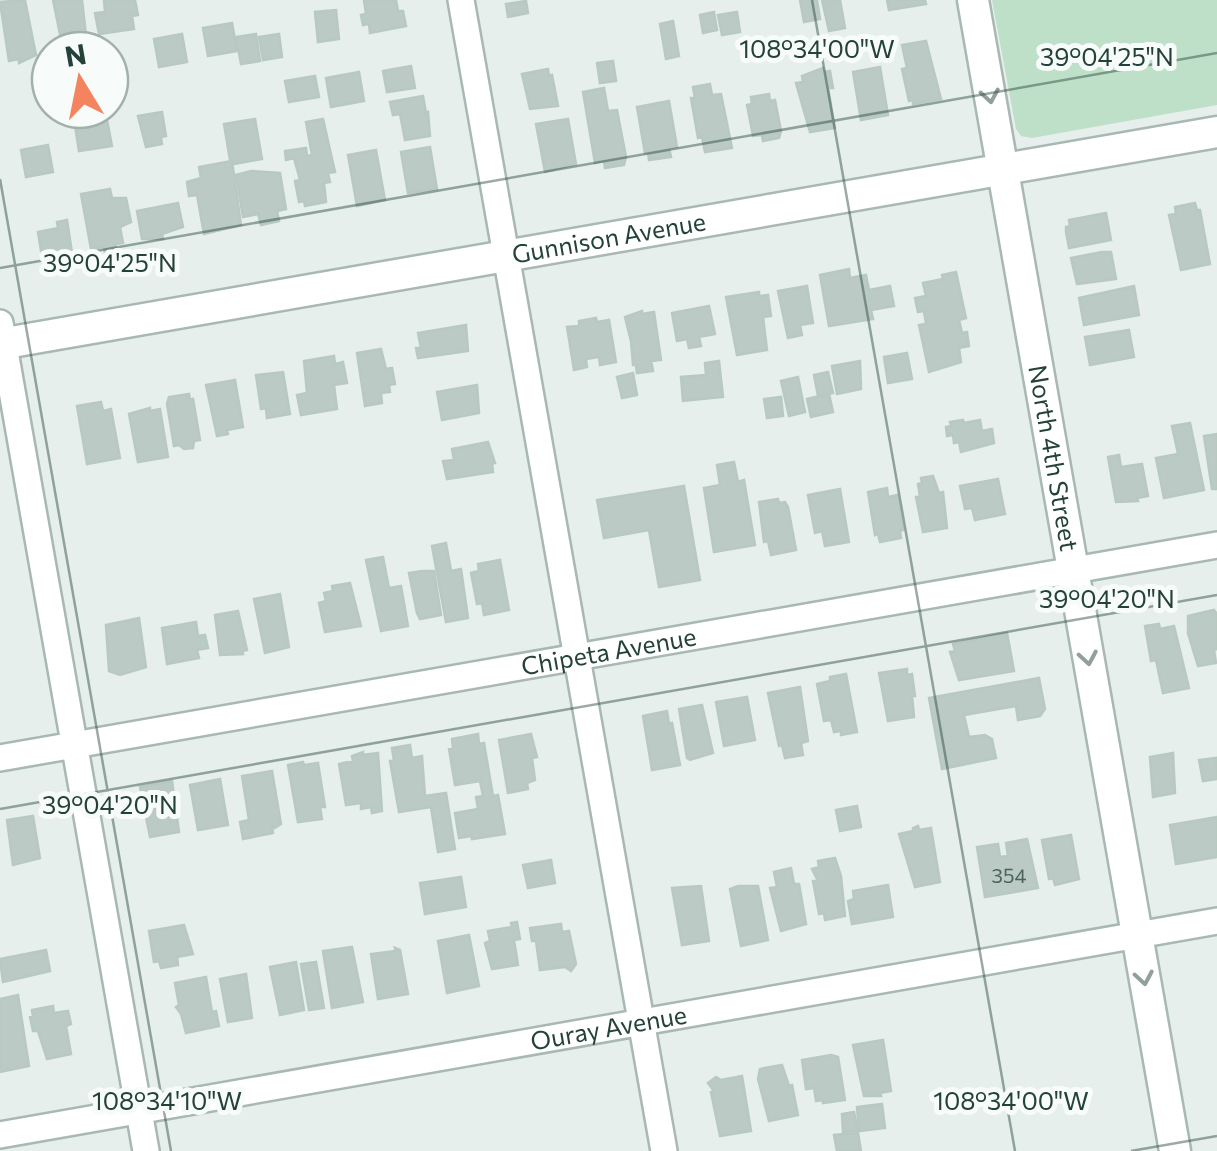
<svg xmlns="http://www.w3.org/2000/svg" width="1217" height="1151" viewBox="0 0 1217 1151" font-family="Commissioner,sans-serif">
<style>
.green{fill:#bfe0c8}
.building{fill:#bbcac4;stroke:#b8c9c2;stroke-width:2.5}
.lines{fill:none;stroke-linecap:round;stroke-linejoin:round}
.minor-casing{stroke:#a8b8b2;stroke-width:30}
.tertiary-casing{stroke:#a8b8b2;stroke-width:35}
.minor{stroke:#fff;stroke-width:25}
.tertiary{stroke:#fff;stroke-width:30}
.oneway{stroke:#92a09c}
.ticks{fill:none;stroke:#24423a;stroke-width:2.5;stroke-opacity:0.45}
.labels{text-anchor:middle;stroke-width:10;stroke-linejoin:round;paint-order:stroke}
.number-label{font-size:20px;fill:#4a645c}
.street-label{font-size:25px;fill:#24423a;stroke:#f7fbf9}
.ticks-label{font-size:25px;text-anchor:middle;fill:#24423a;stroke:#f7fbf9;stroke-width:10;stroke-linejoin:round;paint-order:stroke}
</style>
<rect width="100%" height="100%" fill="#e6efeb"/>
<!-- green -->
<path class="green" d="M 992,0 L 1217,0 L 1217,105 L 1032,138 L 1021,136 L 1016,129 Z"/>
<!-- building -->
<g class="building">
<path d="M 25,0 L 36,55 L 19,63 L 19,59 L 9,61 L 0,2 Z"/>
<path d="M 53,0 L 82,0 L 86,35 L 61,39 Z"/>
<path d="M 104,0 L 135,0 L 138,15 L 132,16 L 134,29 L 99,34 L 95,13 L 105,12 Z"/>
<path d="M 364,0 L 396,0 L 398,11 L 403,11 L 406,26 L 370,33 L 369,24 L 363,25 L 361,15 L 366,14 Z"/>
<path d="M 800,0 L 817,0 L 820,19 L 804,22 Z"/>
<path d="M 822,0 L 840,0 L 845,28 L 829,31 Z"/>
<path d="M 887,0 L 925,0 L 926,4 L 889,10 Z"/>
<path d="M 526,1 L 528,13 L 508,17 L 506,4 Z"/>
<path d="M 336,10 L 339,39 L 318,42 L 315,12 Z"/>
<path d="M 714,12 L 717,30 L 703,33 L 700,15 Z"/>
<path d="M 737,12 L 740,32 L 722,35 L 718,15 Z"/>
<path d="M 673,21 L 679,56 L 666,59 L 660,24 Z"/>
<path d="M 232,23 L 237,51 L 208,56 L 203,28 Z"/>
<path d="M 182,34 L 187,62 L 159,67 L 154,39 Z"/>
<path d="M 256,34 L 260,61 L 241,64 L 236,37 Z"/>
<path d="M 279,34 L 282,57 L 263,60 L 259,37 Z"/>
<path d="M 926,41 L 941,99 L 913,104 L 913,100 L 909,101 L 902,69 L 907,68 L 902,45 Z"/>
<path d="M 613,61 L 616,81 L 600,83 L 597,63 Z"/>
<path d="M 411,66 L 415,88 L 387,92 L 383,71 Z"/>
<path d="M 880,67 L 888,115 L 861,120 L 853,72 Z"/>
<path d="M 823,68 L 824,72 L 830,71 L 833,88 L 828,88 L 835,128 L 810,132 L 796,83 L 803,82 L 802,76 Z"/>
<path d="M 548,69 L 549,76 L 552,75 L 558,106 L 530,109 L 522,74 Z"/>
<path d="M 359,72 L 364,101 L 331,107 L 326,78 Z"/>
<path d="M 315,76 L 319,97 L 289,102 L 285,81 Z"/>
<path d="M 710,84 L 712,95 L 721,94 L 732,148 L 705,152 L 702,137 L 698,138 L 691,98 L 695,98 L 693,87 Z"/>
<path d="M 604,88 L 608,111 L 617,110 L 626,157 L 624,165 L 605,168 L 604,161 L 595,163 L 583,92 Z"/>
<path d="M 769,94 L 770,101 L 775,100 L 781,131 L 779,138 L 763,141 L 762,135 L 753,136 L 747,105 L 752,104 L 751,97 Z"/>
<path d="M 423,96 L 426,113 L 428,112 L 430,136 L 405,140 L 400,114 L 393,115 L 390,102 Z"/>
<path d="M 669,101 L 677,147 L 669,148 L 671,157 L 649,160 L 648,152 L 645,153 L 637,107 Z"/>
<path d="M 162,112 L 166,136 L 161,137 L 162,144 L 146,147 L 138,116 Z"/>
<path d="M 255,119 L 262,159 L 234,164 L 233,159 L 230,160 L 224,124 Z"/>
<path d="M 323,119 L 335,172 L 328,173 L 330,182 L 324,183 L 326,202 L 305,206 L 304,201 L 299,202 L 295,181 L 300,180 L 294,158 L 286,160 L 285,151 L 306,148 L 307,156 L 312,155 L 306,122 Z"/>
<path d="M 568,119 L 576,164 L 545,172 L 536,124 Z"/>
<path d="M 107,120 L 112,146 L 79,151 L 75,126 Z"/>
<path d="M 48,145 L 53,172 L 26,177 L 21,150 Z"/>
<path d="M 430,147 L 437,189 L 408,193 L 401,152 Z"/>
<path d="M 376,150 L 385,200 L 357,206 L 348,155 Z"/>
<path d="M 232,161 L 241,225 L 204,234 L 197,195 L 189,196 L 187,182 L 201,178 L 199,167 Z"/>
<path d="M 251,171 L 280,173 L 286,209 L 277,211 L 279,221 L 261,225 L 258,214 L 243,217 L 236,175 Z"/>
<path d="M 110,189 L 112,198 L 126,198 L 131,222 L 120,227 L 123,243 L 115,244 L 117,251 L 105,253 L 104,247 L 91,249 L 81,194 Z"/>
<path d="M 178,203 L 183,227 L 162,234 L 163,239 L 142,239 L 137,211 Z"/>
<path d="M 1195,203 L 1197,210 L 1200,210 L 1210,264 L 1181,270 L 1169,215 L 1176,214 L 1175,207 Z"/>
<path d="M 1106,213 L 1111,240 L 1069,248 L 1066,232 L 1066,227 L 1070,226 L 1069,220 Z"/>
<path d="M 67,220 L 72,253 L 63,254 L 63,259 L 56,260 L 55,255 L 42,257 L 38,232 L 58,228 L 57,222 Z"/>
<path d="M 1102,252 L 1111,252 L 1116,279 L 1077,284 L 1071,258 Z"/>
<path d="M 849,269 L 850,278 L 866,275 L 869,290 L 890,286 L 894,306 L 871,310 L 873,319 L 829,326 L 820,275 Z"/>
<path d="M 956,272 L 966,318 L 959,320 L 962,333 L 967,332 L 969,346 L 959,348 L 961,362 L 929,372 L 919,325 L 926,324 L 924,311 L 918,312 L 915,298 L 926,296 L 923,283 L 943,279 L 942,275 Z"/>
<path d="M 807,286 L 813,323 L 800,325 L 802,335 L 788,338 L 778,291 Z"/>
<path d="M 1134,286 L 1139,315 L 1084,325 L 1079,298 Z"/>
<path d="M 759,292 L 759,296 L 768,295 L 771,316 L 763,317 L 767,350 L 737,355 L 726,297 Z"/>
<path d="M 709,306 L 715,334 L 699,337 L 701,346 L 689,348 L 687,339 L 677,341 L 672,313 Z"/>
<path d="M 642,311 L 642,314 L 654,312 L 661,360 L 651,361 L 653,371 L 637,373 L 636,365 L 633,365 L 631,341 L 625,317 Z"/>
<path d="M 596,318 L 597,322 L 609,320 L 616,362 L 600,365 L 599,357 L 586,359 L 587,367 L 574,370 L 567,327 L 579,326 L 579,321 Z"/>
<path d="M 466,325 L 468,351 L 418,358 L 416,348 L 421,348 L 418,333 Z"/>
<path d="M 1129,330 L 1134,357 L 1090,365 L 1085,337 Z"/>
<path d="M 381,349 L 386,369 L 392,368 L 395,384 L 389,385 L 390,392 L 381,393 L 382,403 L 365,406 L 357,353 Z"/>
<path d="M 907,353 L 912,379 L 888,383 L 884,357 Z"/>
<path d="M 334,356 L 335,364 L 343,362 L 347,383 L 334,385 L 337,409 L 301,415 L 297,395 L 307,393 L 304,361 Z"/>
<path d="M 719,361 L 723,397 L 683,401 L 681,377 L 706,375 L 705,363 Z"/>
<path d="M 860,361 L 861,389 L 837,394 L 832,366 Z"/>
<path d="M 283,372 L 290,414 L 267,418 L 266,408 L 261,409 L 256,375 Z"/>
<path d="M 828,372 L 833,393 L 818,396 L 814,375 Z"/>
<path d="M 633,373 L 637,395 L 622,398 L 617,377 Z"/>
<path d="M 798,377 L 805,412 L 789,416 L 781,381 Z"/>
<path d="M 235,380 L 243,427 L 227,430 L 228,434 L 217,436 L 206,385 Z"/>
<path d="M 477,385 L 479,413 L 442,420 L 437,392 Z"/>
<path d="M 189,394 L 190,400 L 193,399 L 200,440 L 194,441 L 193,448 L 184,449 L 179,445 L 174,446 L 167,404 L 169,397 Z"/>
<path d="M 829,394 L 833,412 L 811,417 L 807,399 Z"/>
<path d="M 781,397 L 783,416 L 767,418 L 764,399 Z"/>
<path d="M 101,402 L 103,411 L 111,409 L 120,458 L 87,464 L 77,406 Z"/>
<path d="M 150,408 L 150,411 L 160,409 L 168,457 L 138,462 L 129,414 Z"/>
<path d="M 963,420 L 964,423 L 980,420 L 982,431 L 992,429 L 994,443 L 961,452 L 959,442 L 954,443 L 953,435 L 947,436 L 946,427 L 951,426 L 950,422 Z"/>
<path d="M 1190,423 L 1204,490 L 1164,498 L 1156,458 L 1178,454 L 1172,426 Z"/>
<path d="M 1217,434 L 1217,489 L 1212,489 L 1204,436 Z"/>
<path d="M 488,442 L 495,463 L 492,464 L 493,472 L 447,479 L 443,461 L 454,460 L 452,449 Z"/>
<path d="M 1119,455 L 1121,467 L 1142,464 L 1148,496 L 1137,498 L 1138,501 L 1116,502 L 1108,457 Z"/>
<path d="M 734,462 L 738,482 L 744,480 L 755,545 L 714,552 L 704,488 L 720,485 L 717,465 Z"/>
<path d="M 933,476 L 939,493 L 943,492 L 947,528 L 923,532 L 916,497 L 920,497 L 918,484 L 922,483 L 921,478 Z"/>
<path d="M 998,479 L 1005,514 L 975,520 L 972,508 L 965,509 L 960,486 Z"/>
<path d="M 684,486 L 700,580 L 659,587 L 649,530 L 604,538 L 597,500 Z"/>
<path d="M 887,488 L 888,497 L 897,495 L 903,530 L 900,531 L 901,538 L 880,542 L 878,534 L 875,535 L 868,492 Z"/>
<path d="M 840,489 L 849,542 L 825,546 L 822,531 L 815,533 L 808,495 Z"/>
<path d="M 778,499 L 779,503 L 785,502 L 788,507 L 796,550 L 771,555 L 768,541 L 764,542 L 759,502 Z"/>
<path d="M 446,543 L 451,571 L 461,569 L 468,618 L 446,622 L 432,546 Z"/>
<path d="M 383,557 L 389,588 L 401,586 L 408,626 L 381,631 L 366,560 Z"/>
<path d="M 500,560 L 509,610 L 484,615 L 482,603 L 477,604 L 471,573 L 479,571 L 478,564 Z"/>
<path d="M 422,571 L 434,571 L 441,615 L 420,619 L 417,613 L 409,573 Z"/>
<path d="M 350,583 L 361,626 L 325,632 L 319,603 L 326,601 L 324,593 L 333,591 L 332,586 Z"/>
<path d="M 280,594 L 289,647 L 265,653 L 254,599 Z"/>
<path d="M 1214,610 L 1217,614 L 1217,649 L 1214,650 L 1216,663 L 1198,666 L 1188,633 L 1188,616 Z"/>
<path d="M 238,611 L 247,650 L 242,651 L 243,654 L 220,655 L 215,615 Z"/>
<path d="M 139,618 L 146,667 L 120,675 L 109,671 L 106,625 Z"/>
<path d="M 196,622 L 198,636 L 205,635 L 208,648 L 197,650 L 199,658 L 167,664 L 162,628 Z"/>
<path d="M 1159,624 L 1160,629 L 1174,626 L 1189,688 L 1163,693 L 1156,660 L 1151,661 L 1145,626 Z"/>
<path d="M 1007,633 L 1014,671 L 959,680 L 950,652 L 955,651 L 953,644 Z"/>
<path d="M 907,669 L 907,675 L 912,674 L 915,696 L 912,696 L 914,717 L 888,721 L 879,673 Z"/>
<path d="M 846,674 L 857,732 L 841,735 L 841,731 L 834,732 L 831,720 L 824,721 L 817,684 L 830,681 L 830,677 Z"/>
<path d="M 1039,678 L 1045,709 L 1040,716 L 1018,720 L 1016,706 L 964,715 L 969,737 L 985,735 L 992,739 L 996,758 L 942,769 L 929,698 Z"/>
<path d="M 800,687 L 808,741 L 801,743 L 803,755 L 785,758 L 782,745 L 779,746 L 768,693 Z"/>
<path d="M 747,697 L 755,740 L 724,746 L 716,702 Z"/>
<path d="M 702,705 L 713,753 L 690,760 L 687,758 L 679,709 Z"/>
<path d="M 667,711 L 669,724 L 672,723 L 680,765 L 652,770 L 643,716 Z"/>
<path d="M 478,734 L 479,744 L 484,743 L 493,796 L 498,795 L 505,834 L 472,839 L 471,836 L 459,838 L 455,813 L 478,809 L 476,797 L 483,796 L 480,781 L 455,785 L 449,749 L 453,748 L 452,739 Z"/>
<path d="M 531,734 L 537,757 L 532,758 L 535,780 L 527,783 L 528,789 L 508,793 L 499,740 Z"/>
<path d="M 410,745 L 412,758 L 422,756 L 425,796 L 446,793 L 455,849 L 438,852 L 431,807 L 399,812 L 390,761 L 394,761 L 392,748 Z"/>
<path d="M 363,752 L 363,755 L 378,753 L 382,811 L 372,813 L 371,807 L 361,809 L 361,803 L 346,805 L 339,764 L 353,761 L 352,756 Z"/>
<path d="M 1173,753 L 1175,793 L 1153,797 L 1150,757 Z"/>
<path d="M 1216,758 L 1217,779 L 1203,781 L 1199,760 Z"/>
<path d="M 303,762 L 304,765 L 318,763 L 325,807 L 320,807 L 322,819 L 298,822 L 288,765 Z"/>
<path d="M 272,771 L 281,824 L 275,828 L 272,825 L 273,833 L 243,839 L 240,822 L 249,820 L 242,776 Z"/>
<path d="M 220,779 L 228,825 L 198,830 L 190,785 Z"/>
<path d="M 172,781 L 179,832 L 150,837 L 140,787 Z"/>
<path d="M 857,806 L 861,827 L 840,831 L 836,810 Z"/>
<path d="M 33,816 L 40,858 L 13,865 L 7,820 Z"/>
<path d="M 1217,817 L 1217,857 L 1176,864 L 1170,825 Z"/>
<path d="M 918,826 L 919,830 L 931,828 L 940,882 L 915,887 L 899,834 L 913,831 L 913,828 Z"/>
<path d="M 1071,835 L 1079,879 L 1055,885 L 1053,878 L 1049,879 L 1042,840 Z"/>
<path d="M 1027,839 L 1038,888 L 985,897 L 977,847 L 998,844 L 1000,857 L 1008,856 L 1006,843 Z"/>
<path d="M 835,858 L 841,876 L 845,916 L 825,920 L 824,913 L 819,914 L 813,881 L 818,881 L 812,869 L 819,867 L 818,861 Z"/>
<path d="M 551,860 L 555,883 L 528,888 L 523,865 Z"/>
<path d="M 791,868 L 794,884 L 799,884 L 806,924 L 781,931 L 770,888 L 777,887 L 774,872 Z"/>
<path d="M 461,877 L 466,907 L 425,914 L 420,883 Z"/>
<path d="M 888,885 L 893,917 L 852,924 L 848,901 L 854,899 L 853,891 Z"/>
<path d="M 701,886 L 709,941 L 682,945 L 672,888 Z"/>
<path d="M 738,886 L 758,886 L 768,940 L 741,946 L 730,889 Z"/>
<path d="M 517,922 L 520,939 L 514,940 L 518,965 L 492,969 L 485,943 L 490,941 L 488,931 L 512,927 L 511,923 Z"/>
<path d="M 561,924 L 562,932 L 569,931 L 576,964 L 571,971 L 565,967 L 540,970 L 536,941 L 532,941 L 530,928 Z"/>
<path d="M 184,925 L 193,954 L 177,957 L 178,965 L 161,968 L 159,961 L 154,962 L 149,931 Z"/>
<path d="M 469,935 L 479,986 L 447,993 L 438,941 Z"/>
<path d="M 352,947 L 363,1002 L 332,1008 L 323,951 Z"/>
<path d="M 395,948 L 400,950 L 408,994 L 378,999 L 371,954 L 396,951 Z"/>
<path d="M 46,950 L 50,971 L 3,982 L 0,959 Z"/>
<path d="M 296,962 L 304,1010 L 280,1015 L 270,967 Z"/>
<path d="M 316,962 L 324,1008 L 309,1010 L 301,964 Z"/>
<path d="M 246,974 L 252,1018 L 228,1022 L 220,979 Z"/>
<path d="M 206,977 L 212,1012 L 216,1011 L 219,1026 L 186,1033 L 181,1014 L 176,1007 L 179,1005 L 175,983 Z"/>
<path d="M 18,995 L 29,1066 L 0,1072 L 0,999 Z"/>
<path d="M 53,1006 L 54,1013 L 68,1011 L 71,1024 L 66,1026 L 71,1054 L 47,1059 L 38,1031 L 33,1031 L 30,1017 L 33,1016 L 32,1010 Z"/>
<path d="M 883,1040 L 891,1091 L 880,1093 L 881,1096 L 864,1096 L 853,1045 Z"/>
<path d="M 831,1055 L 838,1057 L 845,1100 L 823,1103 L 823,1100 L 816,1101 L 814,1088 L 806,1089 L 802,1060 Z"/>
<path d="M 782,1065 L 789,1086 L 792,1085 L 798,1115 L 769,1121 L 758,1079 L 760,1069 Z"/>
<path d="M 742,1076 L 751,1131 L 720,1136 L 711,1092 L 714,1091 L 708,1083 L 716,1077 L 721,1080 Z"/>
<path d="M 882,1104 L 885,1128 L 859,1131 L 857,1107 Z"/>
<path d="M 854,1112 L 858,1131 L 843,1132 L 842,1114 Z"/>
<path d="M 858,1133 L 861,1151 L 837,1151 L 834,1135 Z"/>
</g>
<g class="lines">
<defs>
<g id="minor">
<path d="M 461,0 L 664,1151"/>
<path d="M 0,323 L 146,1151"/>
<path id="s1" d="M 0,758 L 1217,545"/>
<path id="s2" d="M 0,1135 L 1217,921"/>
</g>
<g id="tertiary">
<path id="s3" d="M 973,0 L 1175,1151"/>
<path id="s4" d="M 0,344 L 1217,132"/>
</g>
</defs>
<!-- minor casing -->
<use href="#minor" class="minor-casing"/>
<!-- tertiary casing -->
<use href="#tertiary" class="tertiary-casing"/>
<!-- minor -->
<use href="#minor" class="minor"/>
<!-- tertiary -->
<use href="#tertiary" class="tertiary"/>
</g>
<!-- one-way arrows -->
<defs><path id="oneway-chevron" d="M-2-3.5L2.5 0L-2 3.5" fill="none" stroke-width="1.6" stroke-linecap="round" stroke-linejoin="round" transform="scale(2.5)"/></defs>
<g class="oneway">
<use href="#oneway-chevron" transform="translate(990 96) rotate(80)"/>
<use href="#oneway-chevron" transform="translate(1088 658) rotate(80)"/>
<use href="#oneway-chevron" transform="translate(1144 978) rotate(80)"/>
</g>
<!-- ticks -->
<path class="ticks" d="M 812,0 L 1015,1151M 0,179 L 171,1151M 0,268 L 1217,53M 0,809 L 1217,595M 1131,1151 L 1217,1136"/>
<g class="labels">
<!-- number labels -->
<g class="number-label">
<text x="1009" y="883">354</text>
</g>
<!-- street labels -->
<g class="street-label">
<text dy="9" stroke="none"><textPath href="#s4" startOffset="618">Gunnison Avenue</textPath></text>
<text dy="9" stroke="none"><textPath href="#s3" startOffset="465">North 4th Street</textPath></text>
<text dy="9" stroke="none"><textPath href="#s1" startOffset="618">Chipeta Avenue</textPath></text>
<text dy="9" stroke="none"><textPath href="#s2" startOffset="618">Ouray Avenue</textPath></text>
</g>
</g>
<g class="ticks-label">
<text x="817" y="58">108°34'00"W</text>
<text x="1107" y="66">39°04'25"N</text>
<text x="110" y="272">39°04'25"N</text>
<text x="1107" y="608">39°04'20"N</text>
<text x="110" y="814">39°04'20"N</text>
<text x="167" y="1110">108°34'10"W</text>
<text x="1011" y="1110">108°34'00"W</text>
</g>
<!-- north arrow -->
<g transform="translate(80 80) rotate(350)"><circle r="48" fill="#f7fbf9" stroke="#a3b1ad" stroke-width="2.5"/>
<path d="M0-8L18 38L0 25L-18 38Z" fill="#f4845f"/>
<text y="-15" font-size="28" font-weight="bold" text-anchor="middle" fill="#24423a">N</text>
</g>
</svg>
